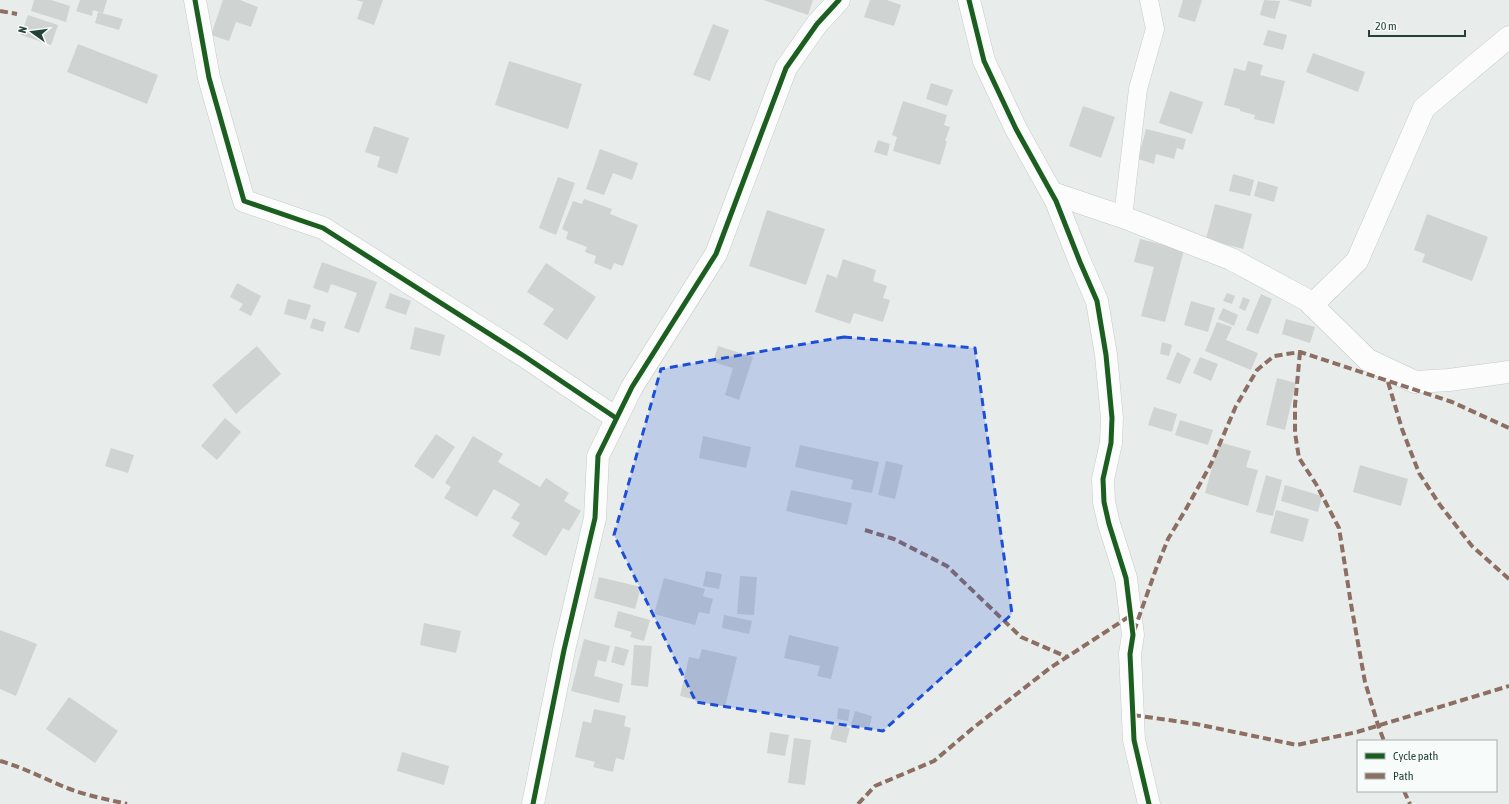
<svg xmlns="http://www.w3.org/2000/svg" width="1509" height="804" viewBox="0 0 1509 804" font-family="'Asap Condensed',sans-serif">
<style>
.building{fill:#cfd4d2}
.lines{fill:none;stroke-linecap:round;stroke-linejoin:round}
.service-casing{stroke:#c5cac8;stroke-width:19}
.minor-casing{stroke:#c5cac8;stroke-width:23}
.service{stroke:#fcfcfc;stroke-width:18}
.minor{stroke:#fcfcfc;stroke-width:22}
.quiet{stroke:#8d6e63;stroke-width:4;stroke-dasharray:8 4;stroke-linecap:butt}
.cycleway-casing{stroke:#f7fbf9;stroke-width:8}
.cycleway{stroke:#1b5e20;stroke-width:5}
.marked{fill:#1d4ed8;fill-opacity:0.2;stroke:#1d4ed8;stroke-width:3;stroke-dasharray:8 5;stroke-linejoin:round}
</style>
<rect width="100%" height="100%" fill="#e8edeb"/>
<!-- building -->
<g class="building">
<path d="M 34,0 L 51,0 L 70,6 L 66,22 L 31,11 Z"/>
<path d="M 80,0 L 107,0 L 103,13 L 93,10 L 92,16 L 76,11 Z"/>
<path d="M 223,0 L 240,0 L 258,7 L 251,27 L 236,22 L 229,41 L 211,35 Z"/>
<path d="M 356,0 L 383,0 L 374,25 L 357,19 L 363,2 Z"/>
<path d="M 763,0 L 813,0 L 808,15 Z"/>
<path d="M 870,0 L 887,0 L 901,5 L 894,26 L 864,17 Z"/>
<path d="M 1183,0 L 1202,0 L 1195,22 L 1178,17 Z"/>
<path d="M 1264,0 L 1280,1 L 1275,19 L 1260,15 Z"/>
<path d="M 1287,0 L 1312,0 L 1311,7 Z"/>
<path d="M 98,12 L 123,19 L 119,30 L 95,23 Z"/>
<path d="M 28,15 L 58,25 L 51,45 L 21,35 Z"/>
<path d="M 713,24 L 729,30 L 710,81 L 693,75 Z"/>
<path d="M 1268,30 L 1287,35 L 1283,50 L 1263,45 Z"/>
<path d="M 78,44 L 158,75 L 147,104 L 67,72 Z"/>
<path d="M 1313,53 L 1365,72 L 1358,92 L 1306,72 Z"/>
<path d="M 509,61 L 582,84 L 568,129 L 495,105 Z"/>
<path d="M 1248,61 L 1263,65 L 1260,75 L 1285,81 L 1274,124 L 1254,119 L 1255,115 L 1240,111 L 1240,109 L 1224,105 L 1234,68 L 1245,71 Z"/>
<path d="M 931,83 L 953,90 L 947,106 L 926,99 Z"/>
<path d="M 1170,91 L 1203,102 L 1192,134 L 1159,123 Z"/>
<path d="M 903,101 L 947,115 L 944,125 L 950,127 L 945,141 L 947,141 L 940,165 L 893,151 L 897,137 L 892,135 Z"/>
<path d="M 1083,106 L 1115,117 L 1101,158 L 1069,146 Z"/>
<path d="M 374,126 L 409,138 L 397,174 L 377,167 L 380,157 L 365,152 Z"/>
<path d="M 1146,129 L 1186,139 L 1183,150 L 1177,148 L 1174,159 L 1156,154 L 1154,164 L 1138,159 Z"/>
<path d="M 878,140 L 890,144 L 887,156 L 874,152 Z"/>
<path d="M 600,149 L 638,163 L 632,180 L 613,173 L 604,195 L 586,189 Z"/>
<path d="M 1233,174 L 1254,180 L 1250,196 L 1229,191 Z"/>
<path d="M 558,177 L 575,183 L 556,235 L 539,228 Z"/>
<path d="M 1258,181 L 1278,187 L 1274,202 L 1254,196 Z"/>
<path d="M 584,199 L 612,209 L 610,214 L 638,225 L 623,266 L 614,263 L 611,270 L 594,263 L 596,256 L 585,252 L 587,247 L 566,239 L 568,232 L 562,229 L 573,201 L 582,204 Z"/>
<path d="M 1215,204 L 1252,214 L 1243,249 L 1206,239 Z"/>
<path d="M 767,210 L 825,229 L 806,285 L 749,266 Z"/>
<path d="M 1427,214 L 1488,237 L 1472,281 L 1422,262 L 1425,254 L 1414,250 Z"/>
<path d="M 1140,239 L 1184,250 L 1165,322 L 1141,316 L 1154,267 L 1134,262 Z"/>
<path d="M 843,259 L 876,270 L 873,281 L 887,286 L 883,298 L 890,300 L 883,322 L 854,313 L 850,324 L 815,312 L 827,274 L 837,278 Z"/>
<path d="M 322,262 L 377,282 L 359,333 L 344,328 L 357,293 L 331,284 L 328,293 L 313,288 Z"/>
<path d="M 546,263 L 596,297 L 567,340 L 543,324 L 554,309 L 527,292 Z"/>
<path d="M 237,283 L 261,296 L 251,316 L 239,310 L 243,304 L 230,297 Z"/>
<path d="M 390,293 L 411,301 L 406,315 L 385,308 Z"/>
<path d="M 1227,293 L 1235,296 L 1232,304 L 1223,301 Z"/>
<path d="M 1261,294 L 1272,299 L 1258,334 L 1246,330 Z"/>
<path d="M 1243,297 L 1250,300 L 1245,311 L 1239,308 Z"/>
<path d="M 288,299 L 311,305 L 306,320 L 284,314 Z"/>
<path d="M 1191,301 L 1215,308 L 1208,332 L 1184,325 Z"/>
<path d="M 1223,308 L 1238,315 L 1234,326 L 1218,319 Z"/>
<path d="M 313,318 L 326,322 L 323,332 L 310,328 Z"/>
<path d="M 1286,319 L 1315,327 L 1310,343 L 1282,334 Z"/>
<path d="M 1217,322 L 1232,327 L 1226,340 L 1258,353 L 1251,370 L 1205,351 Z"/>
<path d="M 415,327 L 445,335 L 440,356 L 410,349 Z"/>
<path d="M 1162,342 L 1172,345 L 1169,356 L 1160,354 Z"/>
<path d="M 257,346 L 281,374 L 236,414 L 212,385 Z"/>
<path d="M 718,346 L 753,357 L 739,400 L 725,395 L 733,368 L 713,362 Z"/>
<path d="M 1177,352 L 1191,359 L 1180,384 L 1166,379 Z"/>
<path d="M 1200,357 L 1218,364 L 1211,381 L 1193,373 Z"/>
<path d="M 1277,378 L 1296,383 L 1285,430 L 1266,425 Z"/>
<path d="M 1154,407 L 1177,414 L 1172,432 L 1148,425 Z"/>
<path d="M 225,418 L 241,432 L 217,460 L 201,446 Z"/>
<path d="M 1180,420 L 1213,430 L 1208,445 L 1175,435 Z"/>
<path d="M 436,434 L 455,447 L 433,479 L 414,466 Z"/>
<path d="M 473,436 L 503,454 L 498,462 L 540,487 L 546,478 L 569,493 L 564,501 L 581,511 L 569,531 L 563,528 L 546,556 L 512,536 L 520,523 L 511,518 L 520,504 L 494,489 L 477,517 L 444,498 L 451,487 L 445,483 Z"/>
<path d="M 703,436 L 751,447 L 746,468 L 699,458 Z"/>
<path d="M 1219,442 L 1251,451 L 1246,467 L 1258,470 L 1248,506 L 1205,493 Z"/>
<path d="M 800,445 L 879,462 L 872,493 L 851,489 L 853,480 L 795,467 Z"/>
<path d="M 111,448 L 134,455 L 128,473 L 105,466 Z"/>
<path d="M 886,461 L 903,465 L 895,499 L 878,495 Z"/>
<path d="M 1360,465 L 1408,479 L 1401,506 L 1353,492 Z"/>
<path d="M 1266,475 L 1282,480 L 1273,516 L 1256,512 Z"/>
<path d="M 1285,485 L 1322,496 L 1318,512 L 1281,501 Z"/>
<path d="M 791,490 L 852,503 L 847,525 L 786,511 Z"/>
<path d="M 1276,510 L 1309,519 L 1303,542 L 1270,533 Z"/>
<path d="M 706,571 L 722,574 L 719,589 L 703,586 Z"/>
<path d="M 740,576 L 757,577 L 754,615 L 737,614 Z"/>
<path d="M 599,577 L 641,587 L 635,609 L 594,598 Z"/>
<path d="M 664,578 L 705,589 L 703,596 L 713,599 L 709,614 L 699,612 L 695,625 L 654,614 Z"/>
<path d="M 618,611 L 650,620 L 644,641 L 630,637 L 632,632 L 614,627 Z"/>
<path d="M 724,615 L 752,621 L 749,634 L 722,628 Z"/>
<path d="M 424,623 L 461,631 L 456,653 L 420,645 Z"/>
<path d="M 0,630 L 37,644 L 16,696 L 0,689 Z"/>
<path d="M 789,635 L 839,647 L 831,679 L 817,676 L 820,666 L 784,658 Z"/>
<path d="M 584,639 L 610,646 L 606,662 L 598,660 L 594,676 L 623,684 L 619,703 L 571,691 Z"/>
<path d="M 634,645 L 652,646 L 648,687 L 631,685 Z"/>
<path d="M 615,646 L 629,650 L 624,666 L 611,662 Z"/>
<path d="M 702,649 L 737,657 L 725,707 L 680,696 L 689,657 L 699,659 Z"/>
<path d="M 69,697 L 118,731 L 95,763 L 46,729 Z"/>
<path d="M 838,708 L 850,710 L 848,721 L 837,719 Z"/>
<path d="M 594,709 L 626,716 L 624,726 L 631,728 L 624,760 L 616,758 L 613,772 L 593,767 L 595,762 L 575,757 L 583,721 L 591,723 Z"/>
<path d="M 855,711 L 872,716 L 869,729 L 851,724 Z"/>
<path d="M 834,724 L 850,728 L 846,743 L 830,739 Z"/>
<path d="M 770,732 L 789,735 L 785,756 L 767,753 Z"/>
<path d="M 794,738 L 811,740 L 805,785 L 788,783 Z"/>
<path d="M 402,752 L 449,766 L 444,785 L 397,771 Z"/>
</g>
<g class="lines">
<defs>
<path id="service" d="M 1123,217 L 1138,89 L 1155,29 L 1149,0"/>
<g id="minor">
<path d="M 195,0 L 209,78 L 244,201 L 323,228 L 524,356 L 616,418"/>
<path d="M 969,0 L 984,61 L 1016,129 L 1056,201 L 1080,262 L 1097,301 L 1106,355 L 1112,418 L 1111,443 L 1103,479 L 1104,502 L 1109,524 L 1126,578 L 1133,635 L 1130,654 L 1134,740 L 1149,804"/>
<path d="M 1052,193 L 1123,217 L 1231,259 L 1307,300 L 1368,360 L 1415,382 L 1449,380 L 1509,372"/>
<path d="M 1312,305 L 1357,261 L 1424,108 L 1509,37"/>
<path d="M 533,804 L 564,650 L 595,518 L 598,456 L 632,387 L 716,254 L 786,68 L 817,24 L 839,0"/>
</g>
</defs>
<!-- service casing -->
<use href="#service" class="service-casing"/>
<!-- minor casing -->
<use href="#minor" class="minor-casing"/>
<!-- service -->
<use href="#service" class="service"/>
<!-- minor -->
<use href="#minor" class="minor"/>
<!-- quiet -->
<g class="quiet">
<path d="M 0,11 L 17,14"/>
<path d="M 1300,352 L 1295,405 L 1295,433 L 1299,458 L 1316,484 L 1339,528 L 1351,604 L 1365,682 L 1378,725 L 1384,741"/>
<path d="M 1388,382 L 1402,429 L 1419,473 L 1440,505 L 1472,546 L 1509,579"/>
<path d="M 865,530 L 894,539 L 947,566 L 1021,637 L 1067,657"/>
<path d="M 1134,631 L 1156,569 L 1168,539 L 1186,509 L 1211,464 L 1236,406 L 1257,370 L 1274,356 L 1300,352 L 1452,402 L 1509,428"/>
<path d="M 1133,715 L 1196,724 L 1297,745 L 1357,732 L 1509,686"/>
<path d="M 0,761 C 22,767 41,777 62,786 C 83,795 106,799 127,804"/>
<path d="M 1404,791 L 1410,804"/>
<path d="M 858,804 L 875,786 L 934,761 L 973,728 L 1050,668 L 1130,616"/>
</g>
<defs>
<g id="cycleway">
<path d="M 195,0 L 209,78 L 244,201 L 323,228 L 524,356 L 616,418"/>
<path d="M 969,0 L 984,61 L 1016,129 L 1056,201 L 1080,262 L 1097,301 L 1106,355 L 1112,418 L 1111,443 L 1103,479 L 1104,502 L 1109,524 L 1126,578 L 1133,635 L 1130,654 L 1134,740 L 1149,804"/>
<path d="M 533,804 L 564,650 L 595,518 L 598,456 L 632,387 L 716,254 L 786,68 L 817,24 L 839,0"/>
</g>
</defs>
<!-- cycleway casing -->
<use href="#cycleway" class="cycleway-casing"/>
<!-- cycleway -->
<use href="#cycleway" class="cycleway"/>
</g>
<!-- marked area -->
<path class="marked" d="M 844,337 L 975,348 L 1012,614 L 883,731 L 696,702 L 614,535 L 661,369 Z"/>
<!-- legend -->
<rect x="1357" y="740" width="140" height="52" fill="#f7fbf9" stroke="#a3b1ad"/>
<rect x="1365" y="753" width="20" height="6" fill="#1b5e20" stroke="#a3b1ad"/>
<text x="1393" y="760" font-size="12" fill="#24423a">Cycle path</text>
<rect x="1365" y="773" width="20" height="6" fill="#8d6e63" stroke="#a3b1ad"/>
<text x="1393" y="780" font-size="12" fill="#24423a">Path</text>
<!-- north arrow -->
<g transform="translate(32 32) rotate(284)" stroke="#f7fbf9" stroke-width="3" paint-order="stroke">
<path d="M0-3L7 15L0 10L-7 15Z" fill="#24423a"/>
<text y="-6" font-size="11" font-weight="bold" text-anchor="middle" fill="#24423a">N</text>
</g>
<!-- scale -->
<path d="M1369 30v6h96v-6" fill="none" stroke="#24423a" stroke-width="2"/>
<text x="1375" y="30" font-size="12" fill="#24423a" stroke="#f7fbf9" stroke-width="3" paint-order="stroke">20 m</text>
</svg>
